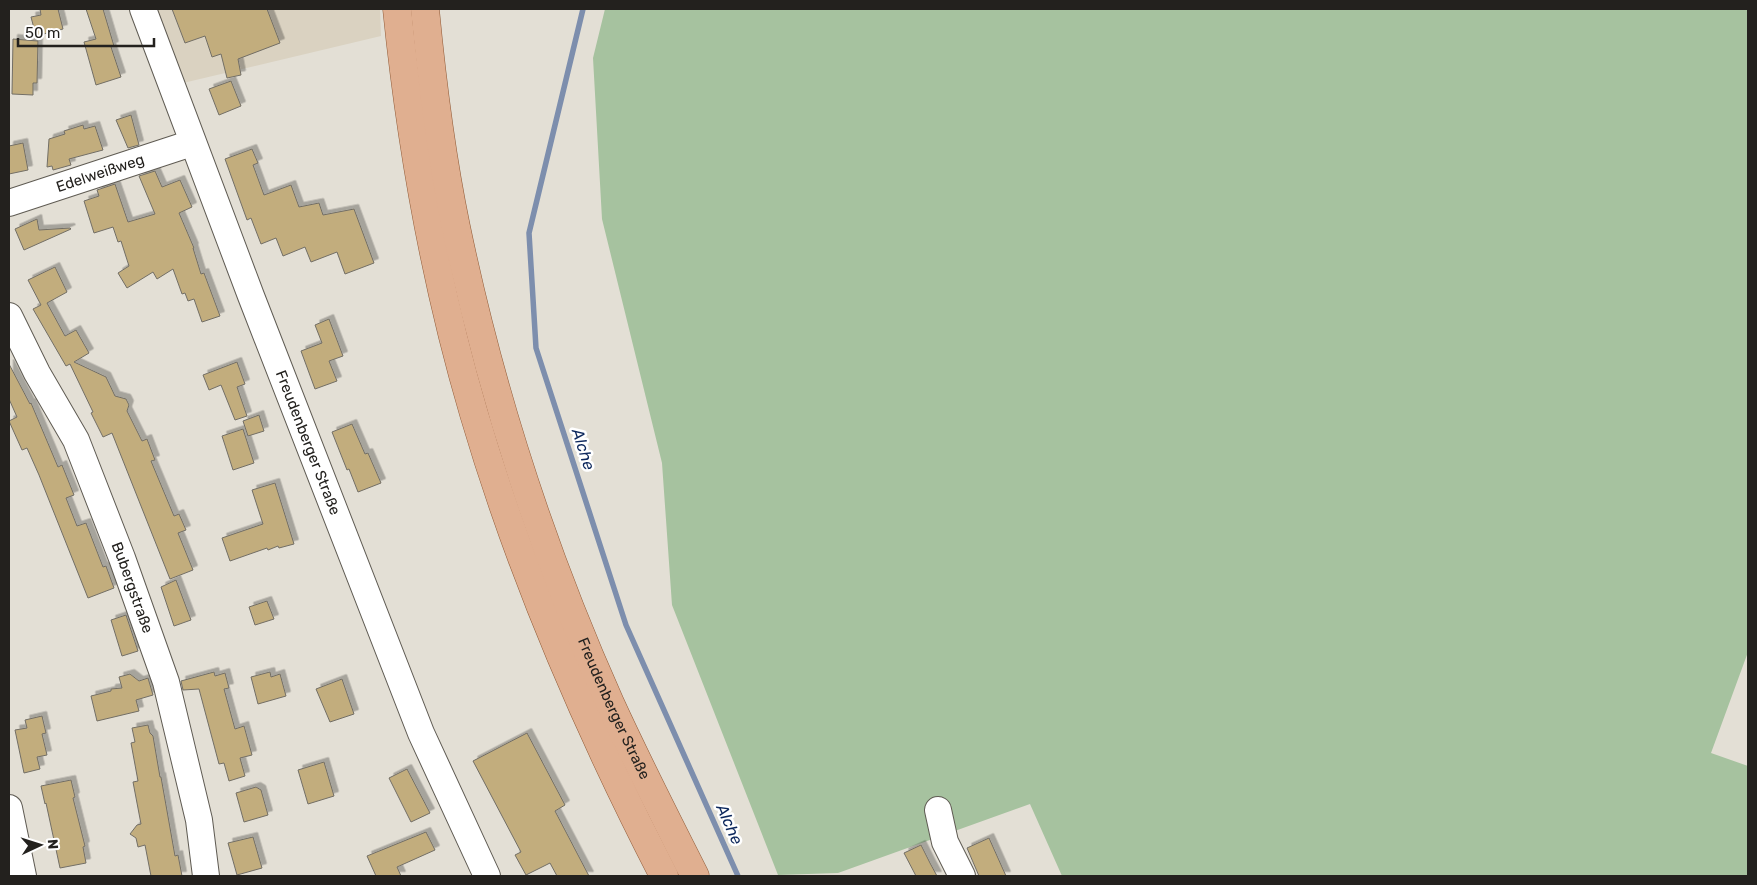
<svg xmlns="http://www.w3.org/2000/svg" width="1757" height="885" viewBox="0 0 1757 885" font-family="Rubik,sans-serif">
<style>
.built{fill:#dad2c1}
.green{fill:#a6c29f}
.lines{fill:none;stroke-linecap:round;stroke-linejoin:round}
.stream{stroke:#7d8ead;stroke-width:5.5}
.building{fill:#c2ad7d;stroke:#726e65;filter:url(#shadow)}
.minor-casing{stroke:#5f5b53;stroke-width:28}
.major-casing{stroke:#905b38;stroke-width:29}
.minor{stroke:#fff;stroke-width:26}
.major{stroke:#e0af90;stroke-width:28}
.labels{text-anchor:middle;stroke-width:5;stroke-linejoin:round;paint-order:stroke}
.street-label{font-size:15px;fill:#23211e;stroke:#fff}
.water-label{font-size:16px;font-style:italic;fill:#0c275c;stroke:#fff}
</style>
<defs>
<filter id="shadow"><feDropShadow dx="4.5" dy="-4.5" stdDeviation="0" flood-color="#0004"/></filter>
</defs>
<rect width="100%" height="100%" fill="#e3dfd5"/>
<!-- built -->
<path class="built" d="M 156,9 L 380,9 L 381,36 L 183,83 Z"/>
<!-- green -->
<path class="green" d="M 605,9 L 1748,9 L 1748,652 L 1711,753 L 1748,766 L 1748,876 L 1062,876 L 1030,804 L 838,873 L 778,875 L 672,605 L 662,463 L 602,219 L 593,58 Z"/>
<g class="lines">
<!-- stream -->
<path class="stream" d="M 583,9 L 529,233 L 536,348 L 626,625 L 738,876"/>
</g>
<!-- building -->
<g class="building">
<path d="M 40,9 L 58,9 L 63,29 L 36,36 L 31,17 L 41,15 Z"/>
<path d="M 86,9 L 103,9 L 114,46 L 111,47 L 121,77 L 96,85 L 84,42 L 96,39 Z"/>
<path d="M 172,9 L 267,9 L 280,43 L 238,59 L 241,75 L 227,78 L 221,54 L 212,57 L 205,36 L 185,43 Z"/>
<path d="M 13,39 L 38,41 L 37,83 L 33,83 L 33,95 L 12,94 Z"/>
<path d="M 231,81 L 241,106 L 219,115 L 209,89 Z"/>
<path d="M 131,115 L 139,145 L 128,148 L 116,120 Z"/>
<path d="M 83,125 L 84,129 L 95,126 L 103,150 L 69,159 L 71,165 L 53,170 L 52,166 L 47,167 L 49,139 L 65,134 L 64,131 Z"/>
<path d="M 23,143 L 28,170 L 9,174 L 9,146 Z"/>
<path d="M 252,149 L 258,163 L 253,165 L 264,195 L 291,185 L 299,207 L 319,203 L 323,215 L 354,209 L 374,263 L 345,274 L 337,252 L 311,262 L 305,247 L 283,256 L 276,238 L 261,244 L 251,218 L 247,220 L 225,159 Z"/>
<path d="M 155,171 L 162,187 L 180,180 L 192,207 L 179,213 L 194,248 L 193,248 L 201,274 L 204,273 L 220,316 L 202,322 L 194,299 L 188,301 L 185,293 L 182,294 L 173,269 L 157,279 L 153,272 L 127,288 L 118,273 L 129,266 L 121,241 L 118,242 L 113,227 L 94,233 L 84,201 L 99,196 L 97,190 L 115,184 L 128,222 L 155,214 L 139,176 Z"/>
<path d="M 37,219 L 39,230 L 70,228 L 71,229 L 24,250 L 15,229 Z"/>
<path d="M 55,267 L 67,292 L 47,303 L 65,336 L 76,330 L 89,353 L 74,362 L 106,377 L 115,396 L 126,399 L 129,405 L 127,411 L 142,441 L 147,439 L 155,460 L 151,461 L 174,516 L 179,514 L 186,530 L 178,533 L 193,570 L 170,579 L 112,433 L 103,437 L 91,413 L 93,412 L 70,364 L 66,366 L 33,309 L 41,305 L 28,280 Z"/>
<path d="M 329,319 L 343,356 L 329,361 L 337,381 L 315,389 L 301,351 L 322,343 L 315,325 Z"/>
<path d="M 237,362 L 245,384 L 237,387 L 247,416 L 235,420 L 221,385 L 209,390 L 203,375 Z"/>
<path d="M 9,364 L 30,404 L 31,403 L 58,467 L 62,465 L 74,495 L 66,498 L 77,526 L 86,523 L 103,567 L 106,566 L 114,588 L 88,598 L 39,475 L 27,448 L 22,450 L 9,421 L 17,417 L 9,399 Z"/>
<path d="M 259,415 L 264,431 L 248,436 L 243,421 Z"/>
<path d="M 352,424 L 365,454 L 368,453 L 381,483 L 358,492 L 349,469 L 347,470 L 332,432 Z"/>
<path d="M 243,429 L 254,463 L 233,470 L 222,436 Z"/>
<path d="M 275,483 L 294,544 L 279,548 L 278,546 L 268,550 L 267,548 L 230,561 L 222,538 L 263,524 L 252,490 Z"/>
<path d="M 176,580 L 191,620 L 174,626 L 161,587 Z"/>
<path d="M 267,601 L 274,619 L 255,625 L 249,607 Z"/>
<path d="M 126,615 L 138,651 L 122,656 L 111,620 Z"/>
<path d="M 214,672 L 215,676 L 225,673 L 229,688 L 224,689 L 235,729 L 244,726 L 252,755 L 240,758 L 245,776 L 229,781 L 224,763 L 219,764 L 199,689 L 183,690 L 181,681 Z"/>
<path d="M 270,672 L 271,677 L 280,674 L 286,696 L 258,704 L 251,677 Z"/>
<path d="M 130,674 L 139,681 L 148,678 L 153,695 L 136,700 L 139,711 L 97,721 L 91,696 L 111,691 L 111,689 L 122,688 L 119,677 Z"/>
<path d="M 342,679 L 354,714 L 330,722 L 316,689 Z"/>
<path d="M 42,716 L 46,733 L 42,734 L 47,755 L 37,757 L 40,769 L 24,773 L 15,730 L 27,728 L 25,720 Z"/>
<path d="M 148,725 L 150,733 L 153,736 L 160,777 L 161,777 L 175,856 L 178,855 L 182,876 L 151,876 L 145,845 L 138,847 L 136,838 L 130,834 L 137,825 L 141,824 L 133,782 L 138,781 L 131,743 L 135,742 L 132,728 Z"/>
<path d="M 527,733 L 565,805 L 555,811 L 589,876 L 557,876 L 550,863 L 526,875 L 515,855 L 521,852 L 473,761 Z"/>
<path d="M 324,762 L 334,796 L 308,804 L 298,770 Z"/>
<path d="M 407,769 L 430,813 L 411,822 L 389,778 Z"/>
<path d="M 71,780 L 75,797 L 73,798 L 85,846 L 83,847 L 86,863 L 60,868 L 46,803 L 45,804 L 41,786 Z"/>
<path d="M 256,787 L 261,790 L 268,815 L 244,822 L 236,793 Z"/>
<path d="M 426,832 L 435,850 L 397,867 L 401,876 L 376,876 L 367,856 Z"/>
<path d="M 253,837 L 262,868 L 237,875 L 228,843 Z"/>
<path d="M 989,838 L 1006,876 L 979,876 L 967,848 Z"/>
<path d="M 921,845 L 930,863 L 937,876 L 916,876 L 904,853 Z"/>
</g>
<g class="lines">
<defs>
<g id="minor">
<path id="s1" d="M 143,9 L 251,296 L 421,733 L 487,876"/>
<path id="s2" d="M 9,203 L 192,143"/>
<path id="s3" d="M 9,316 L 37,373 L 76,440 L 122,558 L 166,682 L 199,820 L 206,876"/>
<path d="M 9,808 L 23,876"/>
<path d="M 938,810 L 945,842 L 962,876"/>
</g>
<g id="major">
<path d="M 397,9 C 411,146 435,282 474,414 C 521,574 588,729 664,876"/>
<path id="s4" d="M 425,9 C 432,82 441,155 456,227 C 490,390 542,551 610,703 C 637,762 666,819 695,876"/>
</g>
</defs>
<!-- minor casing -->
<use href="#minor" class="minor-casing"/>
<!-- major casing -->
<use href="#major" class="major-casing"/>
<!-- minor -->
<use href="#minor" class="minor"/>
<!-- major -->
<use href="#major" class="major"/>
</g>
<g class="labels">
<!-- street labels -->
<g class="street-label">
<text dy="5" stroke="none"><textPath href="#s2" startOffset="96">Edelweißweg</textPath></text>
<text dy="5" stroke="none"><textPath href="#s1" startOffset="464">Freudenberger Straße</textPath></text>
<text dy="5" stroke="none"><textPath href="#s3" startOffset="299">Bubergstraße</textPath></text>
<text dy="5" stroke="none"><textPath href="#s4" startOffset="728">Freudenberger Straße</textPath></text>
</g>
<!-- water labels -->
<g class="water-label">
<text transform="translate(584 449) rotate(72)" y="6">Alche</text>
<text transform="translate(730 824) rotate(66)" y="6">Alche</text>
</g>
</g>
<!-- border -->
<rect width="1757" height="885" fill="none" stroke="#23211e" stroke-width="20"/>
<!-- north arrow -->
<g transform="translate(40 845) rotate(86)" stroke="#ffffff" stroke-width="4" paint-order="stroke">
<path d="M0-4L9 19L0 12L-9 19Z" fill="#23211e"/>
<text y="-8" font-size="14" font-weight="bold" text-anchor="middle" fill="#23211e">N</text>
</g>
<!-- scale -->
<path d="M18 38v8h136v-8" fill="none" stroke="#23211e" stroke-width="2.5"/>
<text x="25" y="38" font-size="15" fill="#23211e" stroke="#ffffff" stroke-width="4" paint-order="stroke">50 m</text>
</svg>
